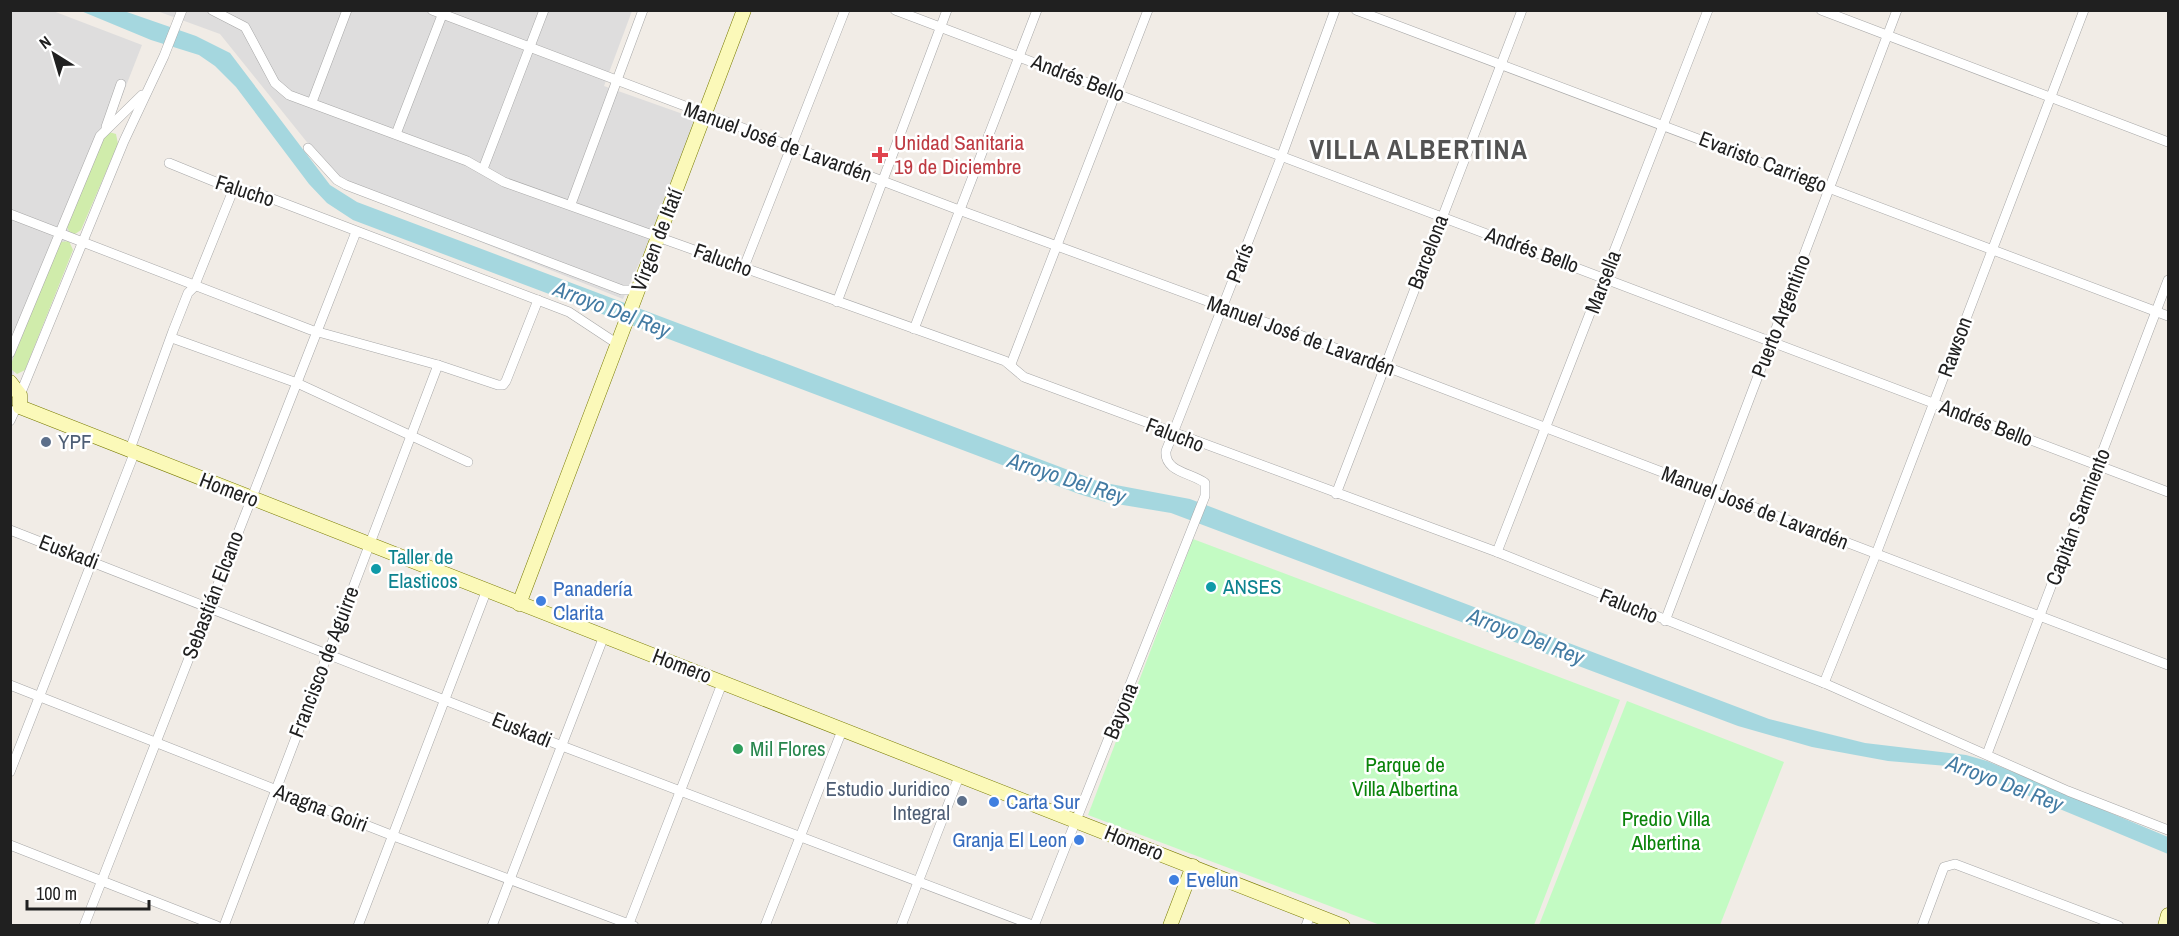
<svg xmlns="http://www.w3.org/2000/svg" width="2179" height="936" viewBox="0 0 2179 936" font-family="'Archivo Narrow',sans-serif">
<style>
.residential{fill:#dedddd}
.grass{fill:#d0ecab}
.park{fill:#c3fbc3}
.water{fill:#a5d7df}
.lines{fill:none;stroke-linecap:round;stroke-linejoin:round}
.street-casing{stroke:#a7a7a7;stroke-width:10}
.secondary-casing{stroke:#787b02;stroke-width:15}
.street{stroke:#fff;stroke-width:9}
.secondary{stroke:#fbf9b9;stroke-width:14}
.health-dot{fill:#e0444e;stroke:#fff;stroke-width:2}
.service-dot{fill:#5c6f8a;stroke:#fff;stroke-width:2}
.culture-dot{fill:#0f9aa8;stroke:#fff;stroke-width:2}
.shop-dot{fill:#3f7fe0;stroke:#fff;stroke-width:2}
.leisure-dot{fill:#2e9e5b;stroke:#fff;stroke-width:2}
.labels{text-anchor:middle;stroke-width:5;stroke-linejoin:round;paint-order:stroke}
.street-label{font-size:21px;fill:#202020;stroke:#fff}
.health-label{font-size:21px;fill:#be3a42;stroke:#fff;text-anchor:start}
.service-label{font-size:21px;fill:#4e5e75;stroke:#fff;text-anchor:start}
.culture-label{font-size:21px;fill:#0d838f;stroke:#fff;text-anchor:start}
.shop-label{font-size:21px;fill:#366cbe;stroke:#fff;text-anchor:start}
.leisure-label{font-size:21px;fill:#27864d;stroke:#fff;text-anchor:start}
.park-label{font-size:21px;fill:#098309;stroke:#fff}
.water-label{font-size:22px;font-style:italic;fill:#437ba3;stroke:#fff}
.district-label{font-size:27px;font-weight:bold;letter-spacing:1.5px;fill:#535353;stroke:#fff}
</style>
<rect width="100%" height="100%" fill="#f1ece6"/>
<!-- residential -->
<g class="residential">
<path d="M 11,11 L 53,11 L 142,45 L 11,380 Z"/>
<path d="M 157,11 L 632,11 L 604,86 L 697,119 L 654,230 L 623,299 L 343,187 L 220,34 Z"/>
</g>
<!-- grass -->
<g class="grass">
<path d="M 109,132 L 116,134 L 118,144 L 81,230 L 75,234 L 70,233 L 67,227 L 104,137 Z"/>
<path d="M 69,241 L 73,250 L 25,370 L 17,374 L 11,369 L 11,364 L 58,246 L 61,242 Z"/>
</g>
<!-- park -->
<g class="park">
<path d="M 1193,539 L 1620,700 L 1534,925 L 1380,925 L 1088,815 Z"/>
<path d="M 1627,701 L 1784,762 L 1720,925 L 1539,925 Z"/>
</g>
<!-- water -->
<path class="water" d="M 81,11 L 124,11 L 196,36 L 230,53 L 330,185 L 357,202 L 1100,482 L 1190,499 L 1769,719 L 1865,743 L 1966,755 L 1987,761 L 2168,837 L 2168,854 L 1959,767 L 1888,761 L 1812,747 L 1738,726 L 1171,513 L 1105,502 L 1079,494 L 353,220 L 327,203 L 309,184 L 236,87 L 215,66 L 199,55 L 151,40 Z"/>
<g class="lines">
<defs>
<g id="street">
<path d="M 212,10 L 245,27 L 275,83 L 289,95 L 467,161 L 504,182 L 1005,361 L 1024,377 L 1497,552 L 1824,683 L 2068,791 L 2168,830"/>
<path d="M 432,10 L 959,210 L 1384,366 L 2168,665"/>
<path d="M 895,10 L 2168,492"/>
<path d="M 1356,10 L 2168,316"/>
<path d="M 1821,10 L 2168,142"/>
<path d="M 312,102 L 347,10"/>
<path d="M 106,127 L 121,84"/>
<path d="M 396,134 L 444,10"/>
<path d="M 308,148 L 337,180 L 346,185 L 622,290 L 637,290"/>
<path d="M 169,163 L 223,185 L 257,193 L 569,312 L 619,345"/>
<path d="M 483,169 L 544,10"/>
<path d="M 571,204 L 643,10"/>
<path d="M 10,214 L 311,330 L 438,365 L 498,385 L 503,385 L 506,381 L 538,300"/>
<path d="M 744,267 L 845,10"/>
<path d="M 837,302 L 947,10"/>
<path d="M 914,329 L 1037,10"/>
<path d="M 172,338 L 297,383 L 468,462"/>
<path d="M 10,353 L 100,136 L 142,95"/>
<path d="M 1011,364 L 1148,10"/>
<path d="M 20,395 L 124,141 L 164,56 L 182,10"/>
<path d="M 10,421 L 15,410"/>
<path d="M 129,452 L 173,331 L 188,293 L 194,287 L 234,188"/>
<path d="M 1336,494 L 1522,10"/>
<path d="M 10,530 L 562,746 L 1035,926"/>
<path d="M 1497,552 L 1708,10"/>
<path d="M 1665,621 L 1897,10"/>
<path d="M 1824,683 L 1876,554 L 2084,10"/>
<path d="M 10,685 L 391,835 L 634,926"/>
<path d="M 1987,754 L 2168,280"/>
<path d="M 10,772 L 134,454"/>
<path d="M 10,845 L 217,926"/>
<path d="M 84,926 L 356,232"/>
<path d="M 224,926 L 438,365"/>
<path d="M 358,926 L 486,592"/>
<path d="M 492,926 L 604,636"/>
<path d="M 628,926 L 723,681"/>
<path d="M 765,926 L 843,728"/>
<path d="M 901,926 L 960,774"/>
<path d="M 1034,926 L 1205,496 L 1205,483 C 1192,473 1164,472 1166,451 L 1282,155 L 1335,10"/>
<path d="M 1306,926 L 1311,912"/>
<path d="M 1922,926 L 1944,867 L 1955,864 L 2119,926"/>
</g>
<g id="secondary">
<path d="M 10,382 L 20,395 L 20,407"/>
<path d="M 20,407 L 1343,926"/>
<path d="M 519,604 L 744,10"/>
<path d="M 1170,926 L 1193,866"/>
<path d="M 2165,926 L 2168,915"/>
</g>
</defs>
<!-- street casing -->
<use href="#street" class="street-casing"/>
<!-- secondary casing -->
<use href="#secondary" class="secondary-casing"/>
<!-- street -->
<use href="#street" class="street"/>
<!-- secondary -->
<use href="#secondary" class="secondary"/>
</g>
<!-- markers -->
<path class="health-dot" d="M877 146h6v6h6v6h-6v6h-6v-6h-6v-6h6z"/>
<g class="service-dot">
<circle cx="46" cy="442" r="6"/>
<circle cx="962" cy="801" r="6"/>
</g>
<g class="culture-dot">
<circle cx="376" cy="569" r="6"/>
<circle cx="1211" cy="587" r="6"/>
</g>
<g class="shop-dot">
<circle cx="541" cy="601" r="6"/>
<circle cx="994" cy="802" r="6"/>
<circle cx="1079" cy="840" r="6"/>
<circle cx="1174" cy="880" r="6"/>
</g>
<circle class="leisure-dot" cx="738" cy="749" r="6"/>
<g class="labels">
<!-- street labels -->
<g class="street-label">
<text transform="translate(1078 78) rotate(21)" y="7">Andrés Bello</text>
<text transform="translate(778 142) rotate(20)" y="7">Manuel José de Lavardén</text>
<text transform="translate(1763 162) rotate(21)" y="7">Evaristo Carriego</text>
<text transform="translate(245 191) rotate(18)" y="7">Falucho</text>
<text transform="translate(657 240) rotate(-69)" y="7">Virgen de Itatí</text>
<text transform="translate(1532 250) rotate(20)" y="7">Andrés Bello</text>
<text transform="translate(1428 252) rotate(-69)" y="7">Barcelona</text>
<text transform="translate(723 260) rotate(20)" y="7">Falucho</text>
<text transform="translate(1240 263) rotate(-69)" y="7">París</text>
<text transform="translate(1603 282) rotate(-69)" y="7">Marsella</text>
<text transform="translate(1781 316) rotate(-69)" y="7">Puerto Argentino</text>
<text transform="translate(1301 336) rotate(20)" y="7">Manuel José de Lavardén</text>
<text transform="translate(1955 347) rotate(-70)" y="7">Rawson</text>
<text transform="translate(1986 423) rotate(21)" y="7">Andrés Bello</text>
<text transform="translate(1175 435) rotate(21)" y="7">Falucho</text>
<text transform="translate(229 490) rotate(21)" y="7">Homero</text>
<text transform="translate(1755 508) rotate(21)" y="7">Manuel José de Lavardén</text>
<text transform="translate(2078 517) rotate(-69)" y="7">Capitán Sarmiento</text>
<text transform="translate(69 552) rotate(21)" y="7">Euskadi</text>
<text transform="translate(213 595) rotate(-69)" y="7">Sebastián Elcano</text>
<text transform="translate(1629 606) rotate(22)" y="7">Falucho</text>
<text transform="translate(324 662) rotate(-69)" y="7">Francisco de Aguirre</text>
<text transform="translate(682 666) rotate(21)" y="7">Homero</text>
<text transform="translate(1121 711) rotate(-68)" y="7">Bayona</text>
<text transform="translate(522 730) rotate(22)" y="7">Euskadi</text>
<text transform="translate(321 808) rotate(21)" y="7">Aragna Goiri</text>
<text transform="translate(1134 843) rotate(22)" y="7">Homero</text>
</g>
<!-- health labels -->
<g class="health-label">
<text x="894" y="150">Unidad Sanitaria<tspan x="894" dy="24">19 de Diciembre</tspan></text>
</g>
<!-- service labels -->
<g class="service-label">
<text x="58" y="449">YPF</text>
<text x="950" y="796" text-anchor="end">Estudio Juridico<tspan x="950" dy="24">Integral</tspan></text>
</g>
<!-- culture labels -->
<g class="culture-label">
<text x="388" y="564">Taller de<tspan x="388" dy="24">Elasticos</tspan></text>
<text x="1223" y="594">ANSES</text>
</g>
<!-- shop labels -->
<g class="shop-label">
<text x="553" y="596">Panadería<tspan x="553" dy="24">Clarita</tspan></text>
<text x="1006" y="809">Carta Sur</text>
<text x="1067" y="847" text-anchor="end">Granja El Leon</text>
<text x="1186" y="887">Evelun</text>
</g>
<!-- leisure labels -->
<g class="leisure-label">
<text x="750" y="756">Mil Flores</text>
</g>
<!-- park labels -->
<g class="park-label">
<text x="1405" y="772">Parque de<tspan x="1405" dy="24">Villa Albertina</tspan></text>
<text x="1666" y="826">Predio Villa<tspan x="1666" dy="24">Albertina</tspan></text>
</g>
<!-- water labels -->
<g class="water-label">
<text transform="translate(612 309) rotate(21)" y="8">Arroyo Del Rey</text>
<text transform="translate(1067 478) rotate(18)" y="8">Arroyo Del Rey</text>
<text transform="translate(1526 636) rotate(21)" y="8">Arroyo Del Rey</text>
<text transform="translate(2005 783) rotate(21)" y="8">Arroyo Del Rey</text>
</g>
<!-- district labels -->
<g class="district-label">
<text x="1419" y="159">VILLA ALBERTINA</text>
</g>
</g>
<!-- border -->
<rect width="2179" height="936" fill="none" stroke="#202020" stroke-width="24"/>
<!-- north arrow -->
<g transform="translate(54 54) rotate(323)" stroke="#ffffff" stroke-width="4.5" paint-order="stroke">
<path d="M0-4.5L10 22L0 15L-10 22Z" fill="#202020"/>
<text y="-9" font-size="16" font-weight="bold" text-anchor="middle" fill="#202020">N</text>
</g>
<!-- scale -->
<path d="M27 900v9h122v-9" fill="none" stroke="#202020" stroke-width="3"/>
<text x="36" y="900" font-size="18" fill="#202020" stroke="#ffffff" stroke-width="4.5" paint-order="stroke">100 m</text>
</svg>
